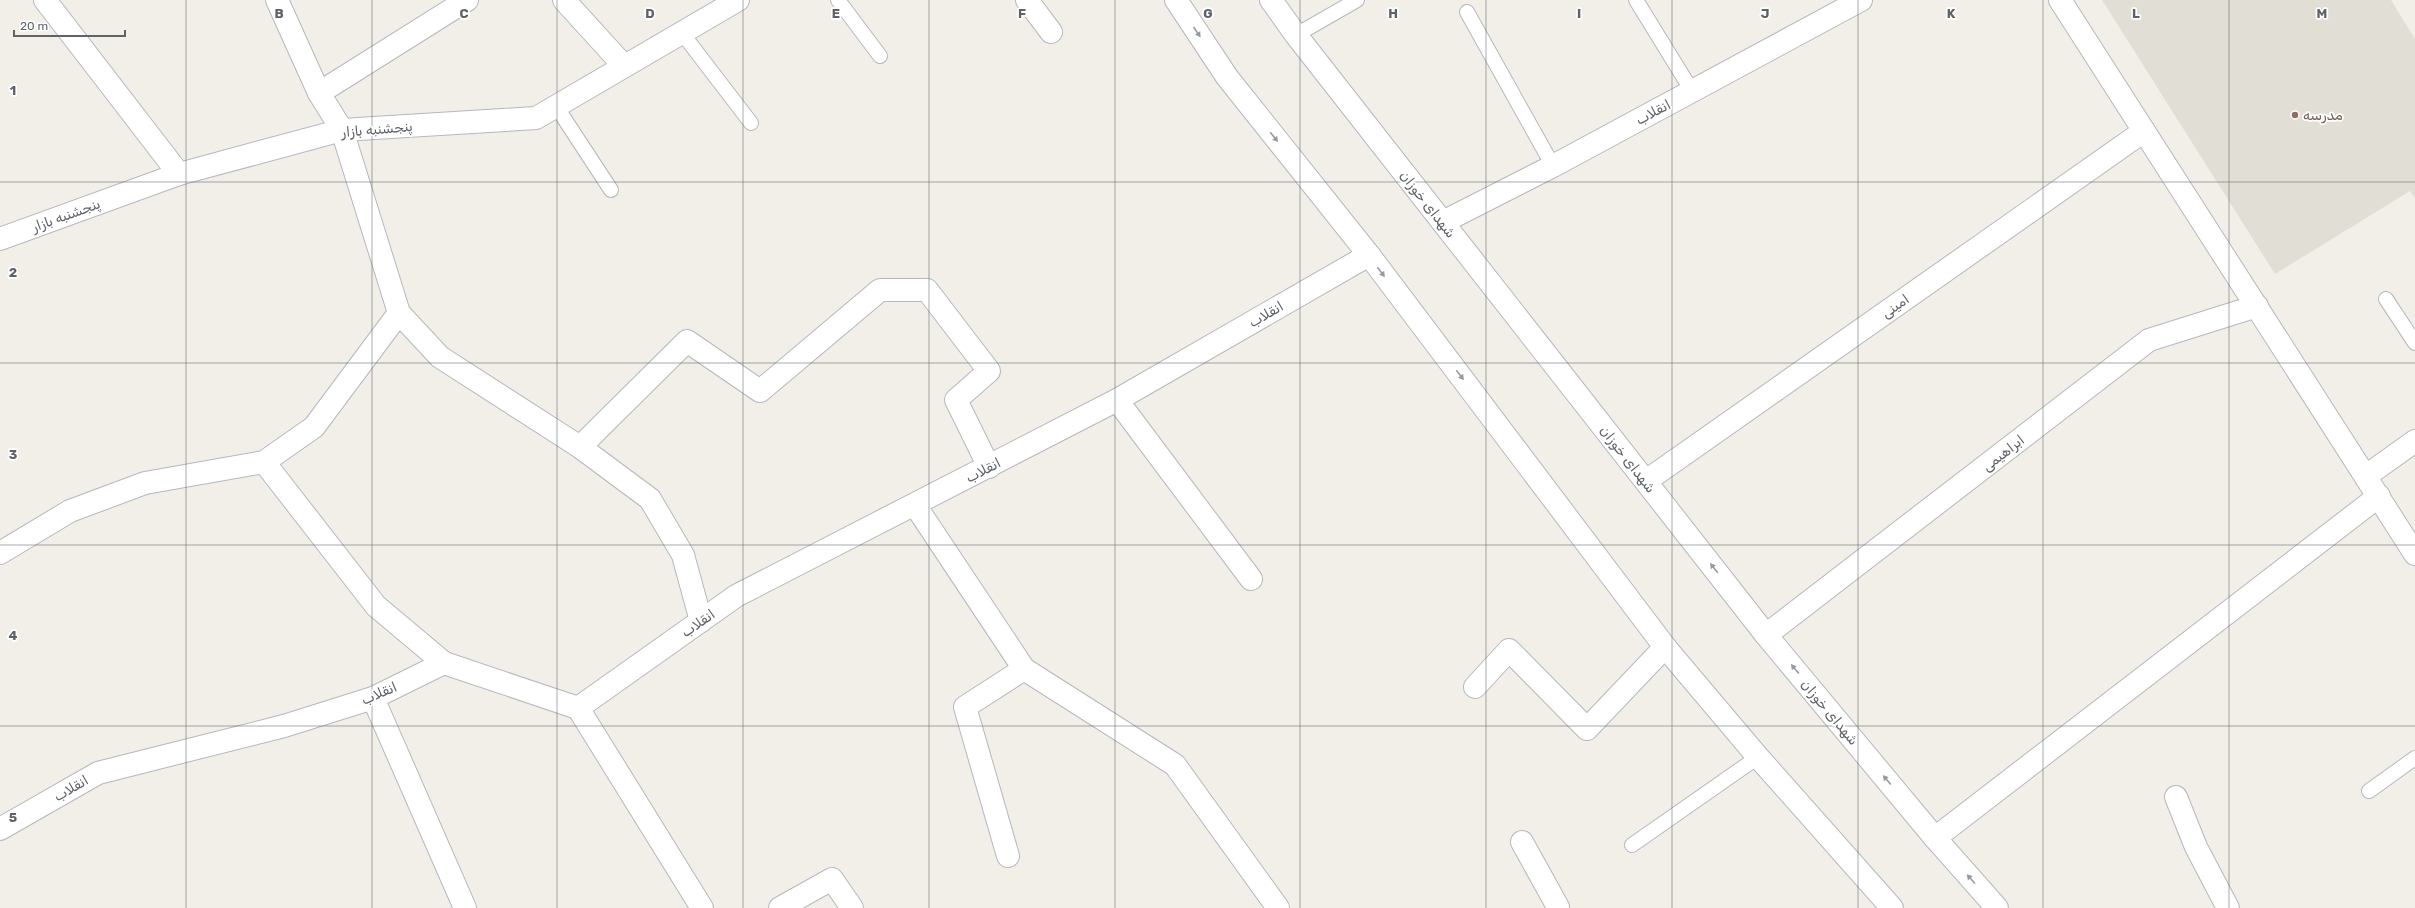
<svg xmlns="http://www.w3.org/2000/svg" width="2415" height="908" viewBox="0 0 2415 908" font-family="Rubik,Vazirmatn,sans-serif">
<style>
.education{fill:#e1ded6}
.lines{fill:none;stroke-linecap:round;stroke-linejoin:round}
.service-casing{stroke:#b5b8bc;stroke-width:16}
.minor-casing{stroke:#b5b8bc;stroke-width:24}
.tertiary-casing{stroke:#b5b8bc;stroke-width:24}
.service{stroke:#fff;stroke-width:14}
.minor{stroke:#fff;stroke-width:22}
.tertiary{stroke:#fff;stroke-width:22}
.oneway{fill:#979a9d}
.grid{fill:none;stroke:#5f6368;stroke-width:1;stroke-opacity:0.55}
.education-dot{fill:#8d6e63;stroke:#fff;stroke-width:1.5}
.labels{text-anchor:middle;stroke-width:3.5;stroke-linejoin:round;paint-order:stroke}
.street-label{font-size:14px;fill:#5f6368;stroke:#fff}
.education-label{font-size:14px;fill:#785e54;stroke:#fff;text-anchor:start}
.grid-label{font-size:13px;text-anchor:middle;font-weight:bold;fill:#5f6368;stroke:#fff;stroke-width:3.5;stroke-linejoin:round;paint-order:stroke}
</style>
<rect width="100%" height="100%" fill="#f1efe8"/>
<!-- education -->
<path class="education" d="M 2102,0 L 2391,0 L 2415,39 L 2415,198 L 2410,191 L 2275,274 Z"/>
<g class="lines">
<defs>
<g id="service">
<path d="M 838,0 L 880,56"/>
<path d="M 1636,0 L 1692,91"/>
<path d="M 1467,12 L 1553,166"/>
<path d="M 682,33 L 751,123"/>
<path d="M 1296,35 L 1357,0"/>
<path d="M 556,106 L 611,190"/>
<path d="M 2386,299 L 2415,343"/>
<path d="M 2369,791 L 2415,758"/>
<path d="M 1632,845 L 1758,757"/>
</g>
<g id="minor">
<path d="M 45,0 L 179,174"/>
<path d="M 277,0 L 319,93 L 342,130 L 399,313 L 440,357 L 580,447 L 650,499 L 683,555 L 701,621"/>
<path d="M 564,0 L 624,66"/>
<path d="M 1027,0 L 1051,32"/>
<path d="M 2060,0 L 2415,554"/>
<path d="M 319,93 L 467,0"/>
<path d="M 0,239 L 179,174 L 342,130 L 536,118 L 738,0"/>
<path d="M 1117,400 L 1251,579"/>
<path d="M 580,447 L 687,341 L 760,391 L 880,290 L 927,290 L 989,371 L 956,400 L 989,467"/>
<path d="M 264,462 L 376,606 L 444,663"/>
<path d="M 2366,476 L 2415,441"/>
<path d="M 1646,481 L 2144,131"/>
<path d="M 915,505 L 1024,669 L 1175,765 L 1278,908"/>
<path d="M 0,553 L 70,511 L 145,483 L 264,462 L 314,427 L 399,313"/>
<path d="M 1766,635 L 2149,340 L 2257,306"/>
<path d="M 1475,687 L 1509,650 L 1587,729 L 1665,647"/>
<path d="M 373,698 L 465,908"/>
<path d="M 578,708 L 702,908"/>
<path d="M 2176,797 L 2196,847 L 2228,908"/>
<path d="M 1935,838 L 2379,496"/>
<path d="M 1522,842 L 1558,907 L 1557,908"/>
<path d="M 1008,856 L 965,707 L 1024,669"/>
<path d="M 780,908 L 832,879 L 852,908"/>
</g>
<g id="tertiary">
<path d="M 1176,0 L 1227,77 L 1369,255 L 1665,647 L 1758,757 L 1892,908"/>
<path d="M 1271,0 L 1296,35 L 1766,635 L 1935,838 L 1997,908"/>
<path d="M 1443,222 L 1553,166 L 1861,0"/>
<path d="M 0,829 L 98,773 L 284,726 L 373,698 L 444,663 L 578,708 L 736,596 L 1117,400 L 1369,255"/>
</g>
</defs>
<!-- service casing -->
<use href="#service" class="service-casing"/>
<!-- minor casing -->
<use href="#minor" class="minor-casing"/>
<!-- tertiary casing -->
<use href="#tertiary" class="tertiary-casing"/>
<!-- service -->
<use href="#service" class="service"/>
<!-- minor -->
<use href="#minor" class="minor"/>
<!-- tertiary -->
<use href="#tertiary" class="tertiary"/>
</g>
<!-- one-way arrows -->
<defs><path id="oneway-solid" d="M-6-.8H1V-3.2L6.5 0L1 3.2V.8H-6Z"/></defs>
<g class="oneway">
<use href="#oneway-solid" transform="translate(1197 32) rotate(56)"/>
<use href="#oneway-solid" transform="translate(1274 137) rotate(51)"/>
<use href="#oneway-solid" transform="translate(1381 272) rotate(53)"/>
<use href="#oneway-solid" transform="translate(1460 375) rotate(53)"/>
<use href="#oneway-solid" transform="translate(1714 568) rotate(-128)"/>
<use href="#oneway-solid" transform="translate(1795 669) rotate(-130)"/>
<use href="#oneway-solid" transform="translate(1887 780) rotate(-130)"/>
<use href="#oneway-solid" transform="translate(1971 879) rotate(-132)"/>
</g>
<!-- grid -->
<path class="grid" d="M 186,0 L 186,908M 372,0 L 372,908M 557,0 L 557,908M 743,0 L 743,908M 929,0 L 929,908M 1115,0 L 1115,908M 1300,0 L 1300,908M 1486,0 L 1486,908M 1672,0 L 1672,908M 1858,0 L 1858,908M 2043,0 L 2043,908M 2229,0 L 2229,908M 0,182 L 2415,182M 0,363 L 2415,363M 0,545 L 2415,545M 0,726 L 2415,726"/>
<!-- markers -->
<circle class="education-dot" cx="2295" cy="115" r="4"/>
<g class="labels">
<!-- street labels -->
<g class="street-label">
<text transform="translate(1653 112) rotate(-28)" y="5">انقلاب</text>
<text transform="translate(377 129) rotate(-5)" y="5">پنجشنبه بازار</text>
<text transform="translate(1428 204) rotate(52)" y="5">شهدای خوزان</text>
<text transform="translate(66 215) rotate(-20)" y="5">پنجشنبه بازار</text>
<text transform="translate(1895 306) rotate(-35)" y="5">امینی</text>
<text transform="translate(1266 314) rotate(-30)" y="5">انقلاب</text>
<text transform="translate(2003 453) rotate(-38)" y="5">ابراهیمی</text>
<text transform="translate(1628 459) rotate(52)" y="5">شهدای خوزان</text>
<text transform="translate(983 470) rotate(-27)" y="5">انقلاب</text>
<text transform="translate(698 623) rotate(-35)" y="5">انقلاب</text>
<text transform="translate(379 693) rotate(-23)" y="5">انقلاب</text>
<text transform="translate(1830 712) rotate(50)" y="5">شهدای خوزان</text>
<text transform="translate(71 788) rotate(-30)" y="5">انقلاب</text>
</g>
<!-- education labels -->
<g class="education-label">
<text x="2303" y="120">مدرسه</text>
</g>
</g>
<g class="grid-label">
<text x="279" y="18">B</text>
<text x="464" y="18">C</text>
<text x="650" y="18">D</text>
<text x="836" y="18">E</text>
<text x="1022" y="18">F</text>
<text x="1208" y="18">G</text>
<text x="1393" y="18">H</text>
<text x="1579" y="18">I</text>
<text x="1765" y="18">J</text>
<text x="1951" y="18">K</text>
<text x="2136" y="18">L</text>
<text x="2322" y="18">M</text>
<text x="13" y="95">1</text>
<text x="13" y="277">2</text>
<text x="13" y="459">3</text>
<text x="13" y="640">4</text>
<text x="13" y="822">5</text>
</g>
<!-- scale -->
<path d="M14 30v6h111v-6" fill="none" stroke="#5f6368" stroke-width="2"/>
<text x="20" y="30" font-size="12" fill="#5f6368" stroke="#ffffff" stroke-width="3" paint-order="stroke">20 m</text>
</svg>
